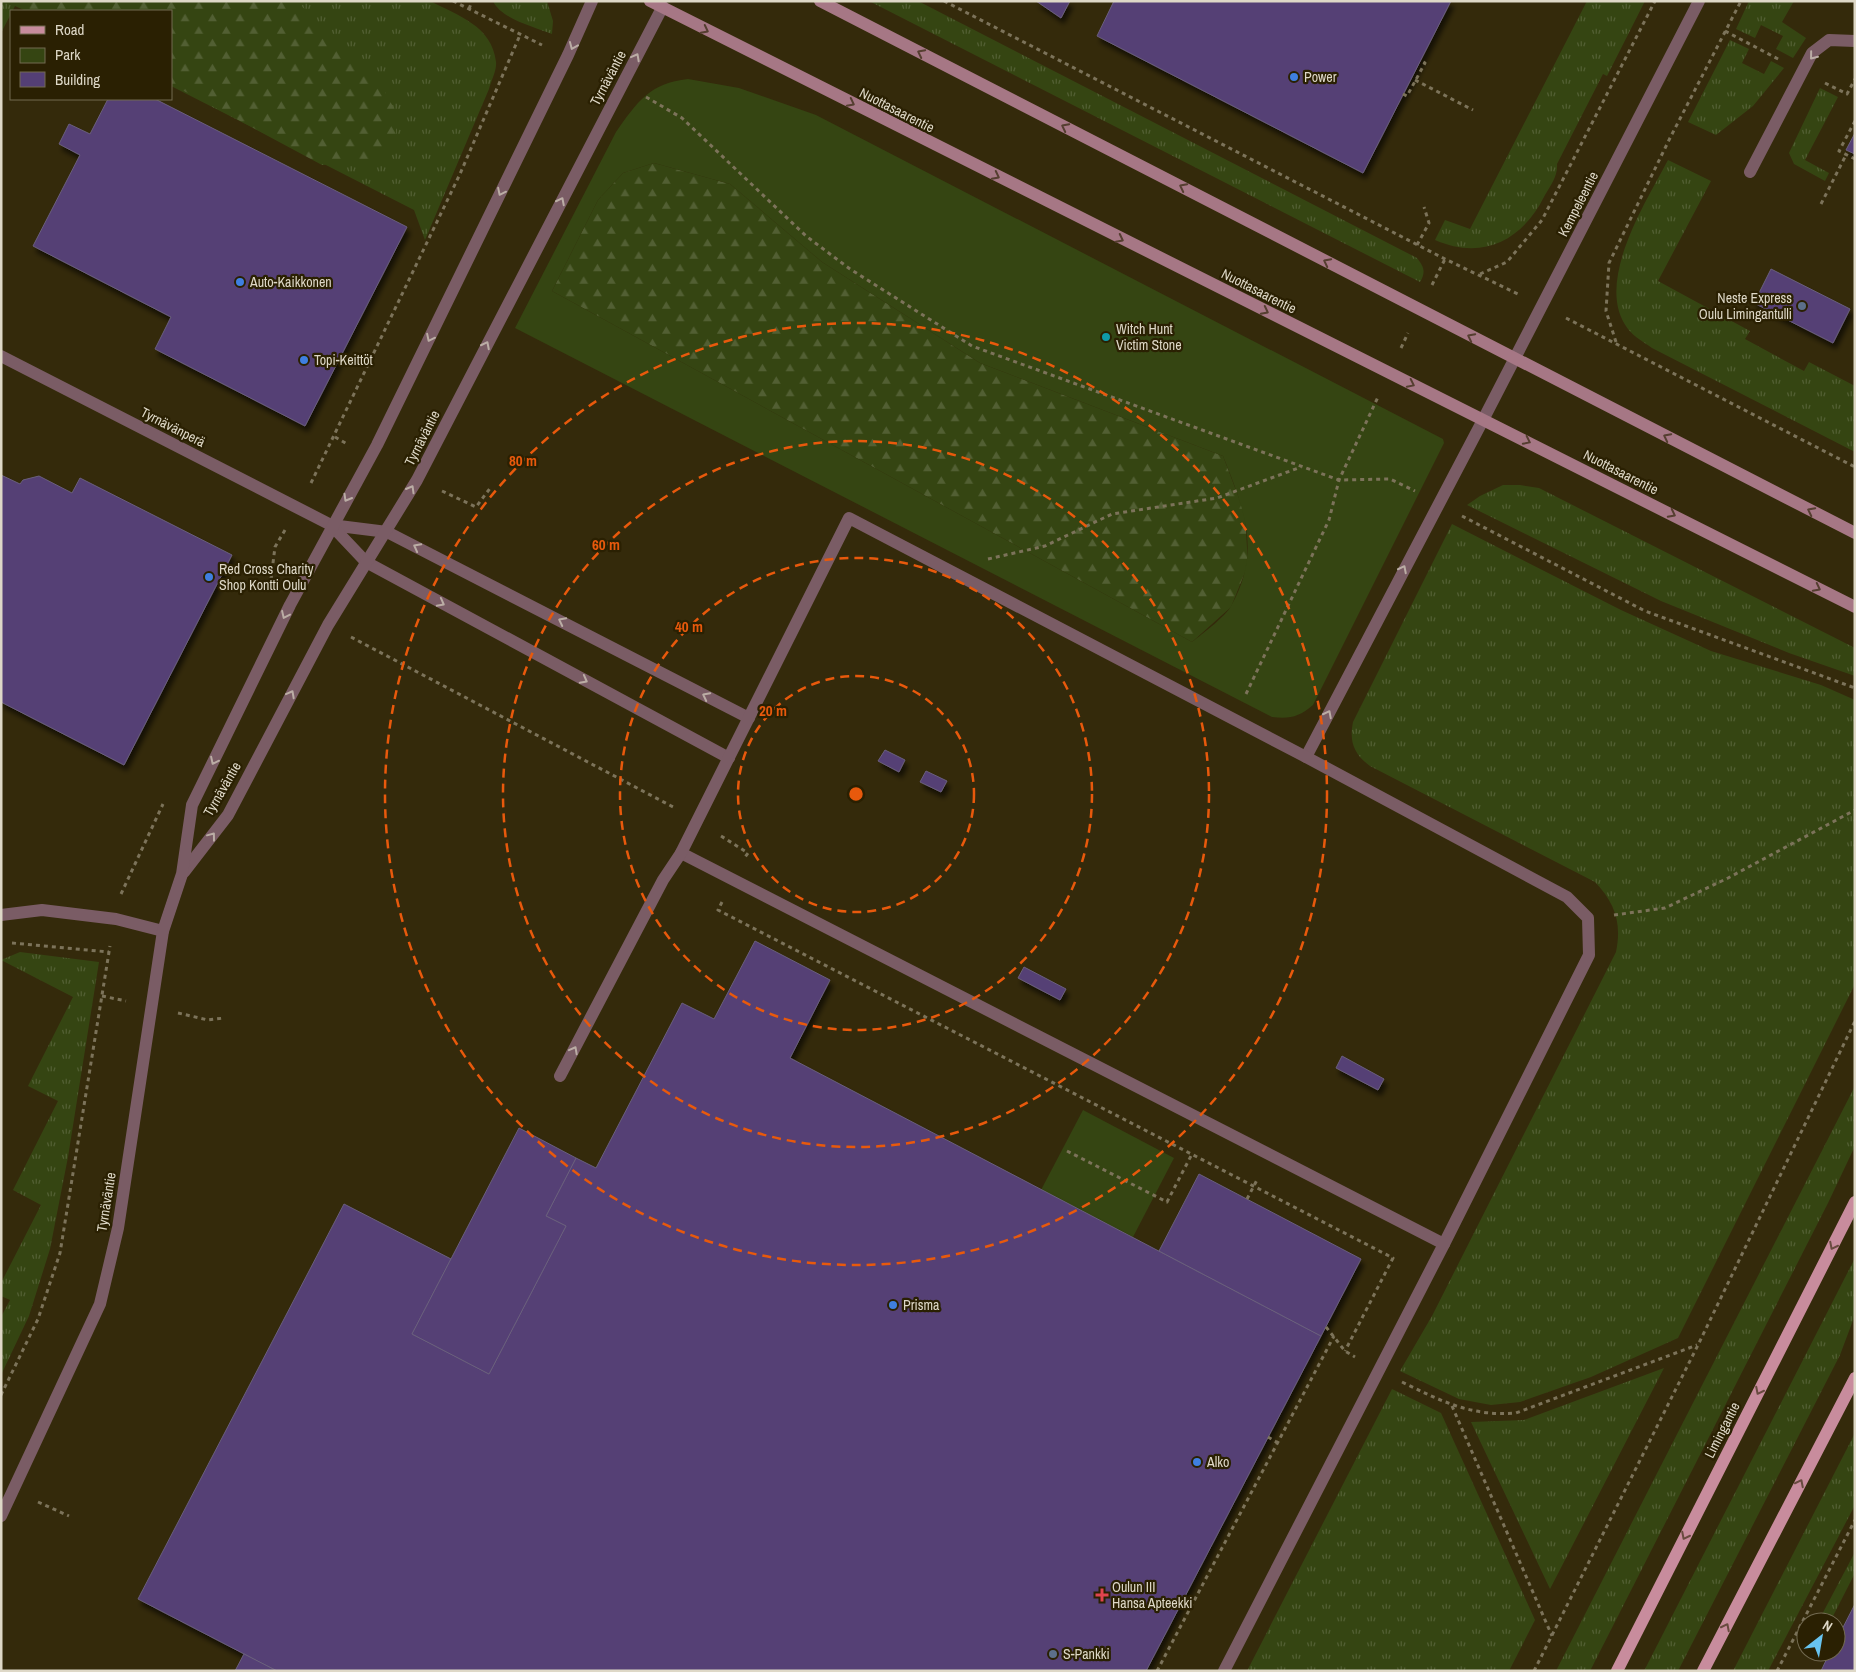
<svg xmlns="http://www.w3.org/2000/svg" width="1856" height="1672" viewBox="0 0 1856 1672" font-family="'Archivo Narrow',sans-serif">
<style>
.grass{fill:url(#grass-tufts)}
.forest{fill:url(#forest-firs)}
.park{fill:#354512;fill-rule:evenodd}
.building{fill:#543f75;stroke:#6a5f7d;filter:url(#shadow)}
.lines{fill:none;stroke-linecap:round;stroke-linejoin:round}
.path{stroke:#7c735a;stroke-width:3;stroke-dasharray:4 4;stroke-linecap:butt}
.service{stroke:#7a5c65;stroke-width:12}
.minor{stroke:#7a5c65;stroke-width:12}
.secondary{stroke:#a67785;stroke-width:12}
.primary{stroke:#c88c9d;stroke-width:12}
.oneway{stroke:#553e30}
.oneway2{stroke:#bbada5}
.oneway3{stroke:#694b40}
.ring{fill:none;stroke:#e8590c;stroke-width:2.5;stroke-dasharray:9 6}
.shop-dot{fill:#3f7fe0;stroke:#2a2002;stroke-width:2}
.service-dot{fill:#5c6f8a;stroke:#2a2002;stroke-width:2}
.culture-dot{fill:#0f9aa8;stroke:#2a2002;stroke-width:2}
.health-dot{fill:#e0444e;stroke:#2a2002;stroke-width:2}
.labels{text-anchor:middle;stroke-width:4.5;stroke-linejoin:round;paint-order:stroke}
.poi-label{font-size:14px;fill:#ded8c7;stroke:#2a2002;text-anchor:start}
.street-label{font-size:14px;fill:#ded8c7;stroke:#2a2002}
.centre{fill:#e8590c;stroke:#2a2002;stroke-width:2.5}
.ring-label{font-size:15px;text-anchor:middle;font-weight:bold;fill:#e8590c;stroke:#2a2002;stroke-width:4.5;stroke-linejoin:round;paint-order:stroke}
</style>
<defs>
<pattern id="grass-tufts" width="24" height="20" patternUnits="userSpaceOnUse" patternTransform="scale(1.25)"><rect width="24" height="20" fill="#354512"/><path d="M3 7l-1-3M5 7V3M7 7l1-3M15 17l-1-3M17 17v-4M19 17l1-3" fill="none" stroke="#525f33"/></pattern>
<pattern id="forest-firs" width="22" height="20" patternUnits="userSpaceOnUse" patternTransform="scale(1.25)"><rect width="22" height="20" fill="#354512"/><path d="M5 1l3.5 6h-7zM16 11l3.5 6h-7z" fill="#525f33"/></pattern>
<filter id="shadow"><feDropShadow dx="3" dy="5.5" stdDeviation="2.5" flood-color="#0009"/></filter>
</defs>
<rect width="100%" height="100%" fill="#342a0b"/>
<!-- grass -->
<g class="grass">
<path d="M 1,1 L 430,1 C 459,16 492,26 496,62 C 497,70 491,81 489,89 L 425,240 L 414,210 L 171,86 L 171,11 L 26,11 L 15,6 L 1,33 Z"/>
<path d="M 493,1 L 547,1 L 553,21 L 552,34 C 535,27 501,19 493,1 Z"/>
<path d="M 869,1 L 918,1 L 1417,258 C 1424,267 1426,272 1420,282 Z"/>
<path d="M 1587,1 L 1645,1 L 1607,76 L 1603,74 L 1557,164 C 1558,175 1551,185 1545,195 C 1523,240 1483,261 1435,240 L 1445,220 L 1470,229 Z"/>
<path d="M 1749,1 L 1794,1 L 1782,22 L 1806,38 L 1793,58 L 1776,49 L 1783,36 L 1761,25 L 1755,38 L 1736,29 Z"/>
<path d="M 1730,40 L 1749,49 L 1742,63 L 1764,74 L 1771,61 L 1784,68 L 1753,106 L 1716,135 L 1688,122 Z"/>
<path d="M 1820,88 L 1838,97 L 1805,160 L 1829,173 L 1825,181 L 1794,164 L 1789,153 Z"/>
<path d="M 1668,160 L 1711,181 L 1658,281 L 1750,331 L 1745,339 L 1804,371 L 1809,362 L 1855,386 L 1855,452 L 1652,348 C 1644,342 1634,337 1628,329 C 1593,284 1646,202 1668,160 Z"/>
<path d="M 1503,485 L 1520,485 L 1539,488 L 1855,648 L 1855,676 L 1789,653 L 1661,601 L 1467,505 L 1480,496 Z"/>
<path d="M 1452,524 L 1621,610 L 1711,651 L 1821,685 L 1855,700 L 1855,984 L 1678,1338 L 1591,1377 L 1520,1402 L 1491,1405 L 1459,1399 L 1400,1371 L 1432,1316 L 1616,952 C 1622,923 1615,903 1595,882 L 1370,766 C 1354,754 1349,742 1353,722 Z"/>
<path d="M 20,952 L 99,962 L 68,1157 L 50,1249 L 29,1316 L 1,1375 L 1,1317 L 10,1300 L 1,1296 L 1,1283 L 41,1205 L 13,1190 L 58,1101 L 28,1086 L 73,997 L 1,960 Z"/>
<path d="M 1855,1086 L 1855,1146 L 1828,1203 L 1590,1671 L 1556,1671 Z"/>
<path d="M 1855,1258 L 1855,1315 L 1840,1355 L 1678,1671 L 1644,1671 Z"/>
<path d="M 1664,1368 L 1550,1589 L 1471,1422 L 1524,1420 Z"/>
<path d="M 1392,1389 L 1441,1413 L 1535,1620 L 1509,1671 L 1247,1671 Z"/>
<path d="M 1855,1433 L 1855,1505 L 1768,1671 L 1733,1671 Z"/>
<path d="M 1855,1552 L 1855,1573 L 1830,1622 L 1818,1622 Z"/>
</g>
<!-- forest -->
<g class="forest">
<path d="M 15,1 L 296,1 L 376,76 L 396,112 L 396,139 L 371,161 L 322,165 L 171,84 L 171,11 L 34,11 Z"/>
<path d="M 654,163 L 730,184 L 822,262 L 980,363 L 1223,456 L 1245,514 L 1248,565 L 1231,607 L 1192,642 L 552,291 L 598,200 L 623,173 Z"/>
</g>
<!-- park -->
<g class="park">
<path d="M 688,79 L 739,88 L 816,115 L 1443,439 L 1444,443 L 1313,705 C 1299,717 1290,719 1272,717 L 515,328 L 616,132 C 637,102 650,83 688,79 ZM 654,163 L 730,184 L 822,262 L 980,363 L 1223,456 C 1244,509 1262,552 1231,606 C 1225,617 1202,634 1192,642 L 552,291 L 598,200 L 623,173 Z"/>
<path d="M 1083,1110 L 1174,1158 L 1133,1237 L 1041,1190 Z"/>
</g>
<!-- building -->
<g class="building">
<path d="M 1036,1 L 1070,1 L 1061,18 Z"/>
<path d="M 1114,1 L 1451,1 L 1363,173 L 1097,36 Z"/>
<path d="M 108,99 L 155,99 L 407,227 L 305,426 L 155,349 L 171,317 L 33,246 L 80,155 L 59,144 L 69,124 L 90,134 Z"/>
<path d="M 1855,133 L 1855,154 L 1846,150 Z"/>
<path d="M 1771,269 L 1850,309 L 1833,343 L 1754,303 Z"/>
<path d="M 1,475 L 20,484 L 23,480 L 39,476 L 72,493 L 80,478 L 232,555 L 124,765 L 1,702 Z"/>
<path d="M 885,750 L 905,760 L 899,772 L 878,761 Z"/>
<path d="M 926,771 L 947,781 L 941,792 L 920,782 Z"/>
<path d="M 755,941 L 830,980 L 790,1058 L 1321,1336 L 1146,1671 L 277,1671 L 138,1599 L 344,1204 L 451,1259 L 412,1334 L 489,1374 L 566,1226 L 546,1216 L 576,1158 L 596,1168 L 682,1003 L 714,1019 Z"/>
<path d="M 1024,967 L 1066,989 L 1060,1000 L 1018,978 Z"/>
<path d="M 1342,1056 L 1384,1079 L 1378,1090 L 1336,1068 Z"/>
<path d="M 519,1128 L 576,1158 L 546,1216 L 566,1226 L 489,1374 L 412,1334 Z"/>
<path d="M 1199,1174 L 1361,1259 L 1321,1336 L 1159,1251 Z"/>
<path d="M 1855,1604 L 1855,1671 L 1821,1671 L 1830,1652 L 1836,1652 L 1836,1641 Z"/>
<path d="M 244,1654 L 277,1671 L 235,1671 Z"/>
</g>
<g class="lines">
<!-- path -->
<g class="path">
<path d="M 453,1 L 542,45"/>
<path d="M 944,1 L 1445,259 L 1518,294"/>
<path d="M 469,9 L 472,1"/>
<path d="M 1725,31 L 1780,60"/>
<path d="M 1415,80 L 1473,110"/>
<path d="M 1825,83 L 1847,94 L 1855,79"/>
<path d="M 1403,94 L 1407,96 L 1425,63 L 1420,60"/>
<path d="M 646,97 L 682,118 L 806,236 L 850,269 L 972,346 L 1339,480 L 1390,479 L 1415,491"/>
<path d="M 1855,121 L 1839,151 L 1855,159"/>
<path d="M 1821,204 L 1846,155"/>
<path d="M 1417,245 L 1429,223 L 1424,207"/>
<path d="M 1480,274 L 1507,262 L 1542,220 L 1655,1"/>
<path d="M 1432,285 L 1445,259"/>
<path d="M 1566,318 L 1855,467"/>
<path d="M 1616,342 L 1606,311 L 1609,263 L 1670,138 L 1741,1"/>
<path d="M 1401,348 L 1408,333"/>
<path d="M 335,437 L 347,444"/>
<path d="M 311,483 L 460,174 L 520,35"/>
<path d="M 442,491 L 476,507 L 491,487"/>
<path d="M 1462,516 L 1645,611 L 1855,688"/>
<path d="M 988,559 L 1045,546 L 1112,514 L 1217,498 L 1301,467"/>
<path d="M 271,579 L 275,547 L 285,530"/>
<path d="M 351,637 L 675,808"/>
<path d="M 1246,694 L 1329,520 L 1339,480 L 1378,397"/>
<path d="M 721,836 L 748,853 L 745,857"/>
<path d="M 121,894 L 163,804"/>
<path d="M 722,902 L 718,910 L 1393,1258 L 1345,1351"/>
<path d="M 1614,915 L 1665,908 L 1728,878 L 1855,810"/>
<path d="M 12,943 L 109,952"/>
<path d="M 102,996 L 126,1001"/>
<path d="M 178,1013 L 208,1020 L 224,1018"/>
<path d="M 1067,1151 L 1167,1202 L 1192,1154"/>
<path d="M 1247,1199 L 1258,1178"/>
<path d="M 1326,1327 L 1345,1351 L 1355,1357"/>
<path d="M 1402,1382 C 1441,1401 1472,1417 1516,1413 L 1697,1345"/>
<path d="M 1,1395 L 38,1319 L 60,1253 L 110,946"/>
<path d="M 1452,1406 L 1552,1636"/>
<path d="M 1268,1437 L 1278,1443"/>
<path d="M 38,1502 L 69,1516"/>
<path d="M 1157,1671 L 1334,1336"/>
<path d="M 1534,1671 L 1698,1345 L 1855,1021"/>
<path d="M 1777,1671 L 1855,1520"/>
</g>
<!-- service -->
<g class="service">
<path d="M 1750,172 L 1812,53 L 1829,40 L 1855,41"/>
<path d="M 331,525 L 387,532 L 749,718"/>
<path d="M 331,525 L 366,562 L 729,758"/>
<path d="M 1306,757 L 1483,420"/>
<path d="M 681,853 L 1444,1244"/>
<path d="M 1,915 L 42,910 L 116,919 L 163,931"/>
<path d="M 560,1076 L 663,880 L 681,853 L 849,518 L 1306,757 L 1567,897 L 1588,918 L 1589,955 L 1444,1244 L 1224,1671"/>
</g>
<!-- minor -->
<g class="minor">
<path d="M 1,356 L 331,525"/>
<path d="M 1483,420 L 1699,1"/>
<path d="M 184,872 L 228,815 L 328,625 L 417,480 L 662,8 L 661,1"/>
<path d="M 1,1516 L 100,1304 L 118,1228 L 163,931 L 182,874 L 192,805 L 290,605 L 377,445 L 568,55 L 592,1"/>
</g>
<!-- secondary -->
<g class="secondary">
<path d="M 650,1 L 1855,607"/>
<path d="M 820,1 L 1855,533"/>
</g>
<!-- primary -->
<g class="primary">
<path d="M 1617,1671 L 1855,1202"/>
<path d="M 1703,1671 L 1855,1378"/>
</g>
</g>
<!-- one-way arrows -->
<defs><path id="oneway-chevron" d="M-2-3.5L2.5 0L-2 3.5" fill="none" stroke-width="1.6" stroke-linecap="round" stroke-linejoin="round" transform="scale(1.25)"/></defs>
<g class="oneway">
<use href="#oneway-chevron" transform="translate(705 30) rotate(27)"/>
<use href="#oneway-chevron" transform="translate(921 53) rotate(-153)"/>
<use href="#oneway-chevron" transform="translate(851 103) rotate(27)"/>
<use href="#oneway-chevron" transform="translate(1065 127) rotate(-153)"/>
<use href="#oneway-chevron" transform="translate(996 176) rotate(27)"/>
<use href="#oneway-chevron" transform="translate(1183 187) rotate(-153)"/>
<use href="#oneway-chevron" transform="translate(1120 239) rotate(27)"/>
<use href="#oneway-chevron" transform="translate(1327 262) rotate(-153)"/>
<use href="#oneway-chevron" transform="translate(1265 311) rotate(27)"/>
<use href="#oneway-chevron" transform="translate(1471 337) rotate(-153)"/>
<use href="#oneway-chevron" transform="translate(1411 384) rotate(26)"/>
<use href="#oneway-chevron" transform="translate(1667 437) rotate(-153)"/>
<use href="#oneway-chevron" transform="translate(1527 441) rotate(26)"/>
<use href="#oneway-chevron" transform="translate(1811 511) rotate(-153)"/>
<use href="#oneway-chevron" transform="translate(1672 514) rotate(27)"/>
<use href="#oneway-chevron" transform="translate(1817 588) rotate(27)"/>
</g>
<g class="oneway2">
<use href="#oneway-chevron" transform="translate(573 46) rotate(113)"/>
<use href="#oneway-chevron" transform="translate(1813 56) rotate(129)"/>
<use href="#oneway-chevron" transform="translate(636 57) rotate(-62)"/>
<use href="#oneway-chevron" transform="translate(501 192) rotate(116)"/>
<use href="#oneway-chevron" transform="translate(561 201) rotate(-63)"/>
<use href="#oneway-chevron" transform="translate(430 338) rotate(116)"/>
<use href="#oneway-chevron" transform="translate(486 345) rotate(-63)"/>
<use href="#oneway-chevron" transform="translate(411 489) rotate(-60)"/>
<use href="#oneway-chevron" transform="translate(347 498) rotate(120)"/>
<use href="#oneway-chevron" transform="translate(417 547) rotate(-152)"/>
<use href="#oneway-chevron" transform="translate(1403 569) rotate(-63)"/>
<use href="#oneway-chevron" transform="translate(441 603) rotate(28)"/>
<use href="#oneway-chevron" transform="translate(285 615) rotate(115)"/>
<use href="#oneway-chevron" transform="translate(562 621) rotate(-153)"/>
<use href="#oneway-chevron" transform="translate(584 680) rotate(28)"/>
<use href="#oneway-chevron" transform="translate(291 694) rotate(-62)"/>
<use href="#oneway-chevron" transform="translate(706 696) rotate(-153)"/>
<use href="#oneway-chevron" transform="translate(1328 714) rotate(-63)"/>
<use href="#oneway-chevron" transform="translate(214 761) rotate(116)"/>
<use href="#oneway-chevron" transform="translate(212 836) rotate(-53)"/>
<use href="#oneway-chevron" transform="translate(574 1050) rotate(-62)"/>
</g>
<g class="oneway3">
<use href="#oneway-chevron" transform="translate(1833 1246) rotate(117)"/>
<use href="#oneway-chevron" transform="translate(1759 1391) rotate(117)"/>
<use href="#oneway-chevron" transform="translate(1800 1483) rotate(-63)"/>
<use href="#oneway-chevron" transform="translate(1685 1536) rotate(117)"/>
<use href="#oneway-chevron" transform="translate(1726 1627) rotate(-63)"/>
</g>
<!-- distance rings -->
<g class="ring">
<circle cx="856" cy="794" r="118"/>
<circle cx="856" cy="794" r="236"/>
<circle cx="856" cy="794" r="353"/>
<circle cx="856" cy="794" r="471"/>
</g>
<!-- markers -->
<g class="shop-dot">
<circle cx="1294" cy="77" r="5"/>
<circle cx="240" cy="282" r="5"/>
<circle cx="304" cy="360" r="5"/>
<circle cx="209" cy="577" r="5"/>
<circle cx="893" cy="1305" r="5"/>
<circle cx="1197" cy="1462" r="5"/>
</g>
<g class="service-dot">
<circle cx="1802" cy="306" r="5"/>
<circle cx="1053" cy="1654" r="5"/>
</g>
<circle class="culture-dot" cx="1106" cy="337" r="5"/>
<path class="health-dot" d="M1099.5 1587.5h5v5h5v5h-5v5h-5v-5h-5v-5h5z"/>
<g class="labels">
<!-- poi labels -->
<g class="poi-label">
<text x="1304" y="82">Power</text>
<text x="250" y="287">Auto-Kaikkonen</text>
<text x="1792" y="303" text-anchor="end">Neste Express<tspan x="1792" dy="16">Oulu Limingantulli</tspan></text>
<text x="1116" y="334">Witch Hunt<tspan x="1116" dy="16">Victim Stone</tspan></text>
<text x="314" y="365">Topi-Keittöt</text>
<text x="219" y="574">Red Cross Charity<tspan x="219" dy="16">Shop Kontti Oulu</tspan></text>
<text x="903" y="1310">Prisma</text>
<text x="1207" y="1467">Alko</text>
<text x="1112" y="1592">Oulun III<tspan x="1112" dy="16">Hansa Apteekki</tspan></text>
<text x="1063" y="1659">S-Pankki</text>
</g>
<!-- street labels -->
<g class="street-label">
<text transform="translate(608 78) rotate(-62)" y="5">Tyrnäväntie</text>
<text transform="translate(897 110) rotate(27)" y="5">Nuottasaarentie</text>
<text transform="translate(1578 204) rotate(-63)" y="5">Kempeleentie</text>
<text transform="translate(1259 291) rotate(27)" y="5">Nuottasaarentie</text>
<text transform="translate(173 427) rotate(27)" y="5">Tyrnävänperä</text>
<text transform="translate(422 438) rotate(-63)" y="5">Tyrnäväntie</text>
<text transform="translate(1621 472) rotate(27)" y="5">Nuottasaarentie</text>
<text transform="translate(222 789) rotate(-60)" y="5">Tyrnäväntie</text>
<text transform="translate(106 1202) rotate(-81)" y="5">Tyrnäväntie</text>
<text transform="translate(1722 1430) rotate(-63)" y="5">Limingantie</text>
</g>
</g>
<circle cx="856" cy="794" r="8" class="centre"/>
<g class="ring-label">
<text x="523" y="466">80 m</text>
<text x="606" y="550">60 m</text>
<text x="689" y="632">40 m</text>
<text x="773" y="716">20 m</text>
</g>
<!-- border -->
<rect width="1856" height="1672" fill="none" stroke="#ded8c7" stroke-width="5"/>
<!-- legend -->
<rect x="10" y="10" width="162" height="90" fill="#2a2002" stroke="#726a51"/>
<rect x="20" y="26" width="25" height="8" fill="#c88c9d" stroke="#726a51"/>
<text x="55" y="35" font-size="15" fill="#ded8c7">Road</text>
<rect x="20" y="48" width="25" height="15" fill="#354512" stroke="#726a51"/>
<text x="55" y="60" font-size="15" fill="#ded8c7">Park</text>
<rect x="20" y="72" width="25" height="15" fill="#543f75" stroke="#726a51"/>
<text x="55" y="85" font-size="15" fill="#ded8c7">Building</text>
<!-- north arrow -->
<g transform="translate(1821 1637) rotate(31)"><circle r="24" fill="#2a2002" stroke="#726a51"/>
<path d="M0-4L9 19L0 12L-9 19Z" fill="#68c4f0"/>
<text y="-8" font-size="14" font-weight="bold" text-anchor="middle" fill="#ded8c7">N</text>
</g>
</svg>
